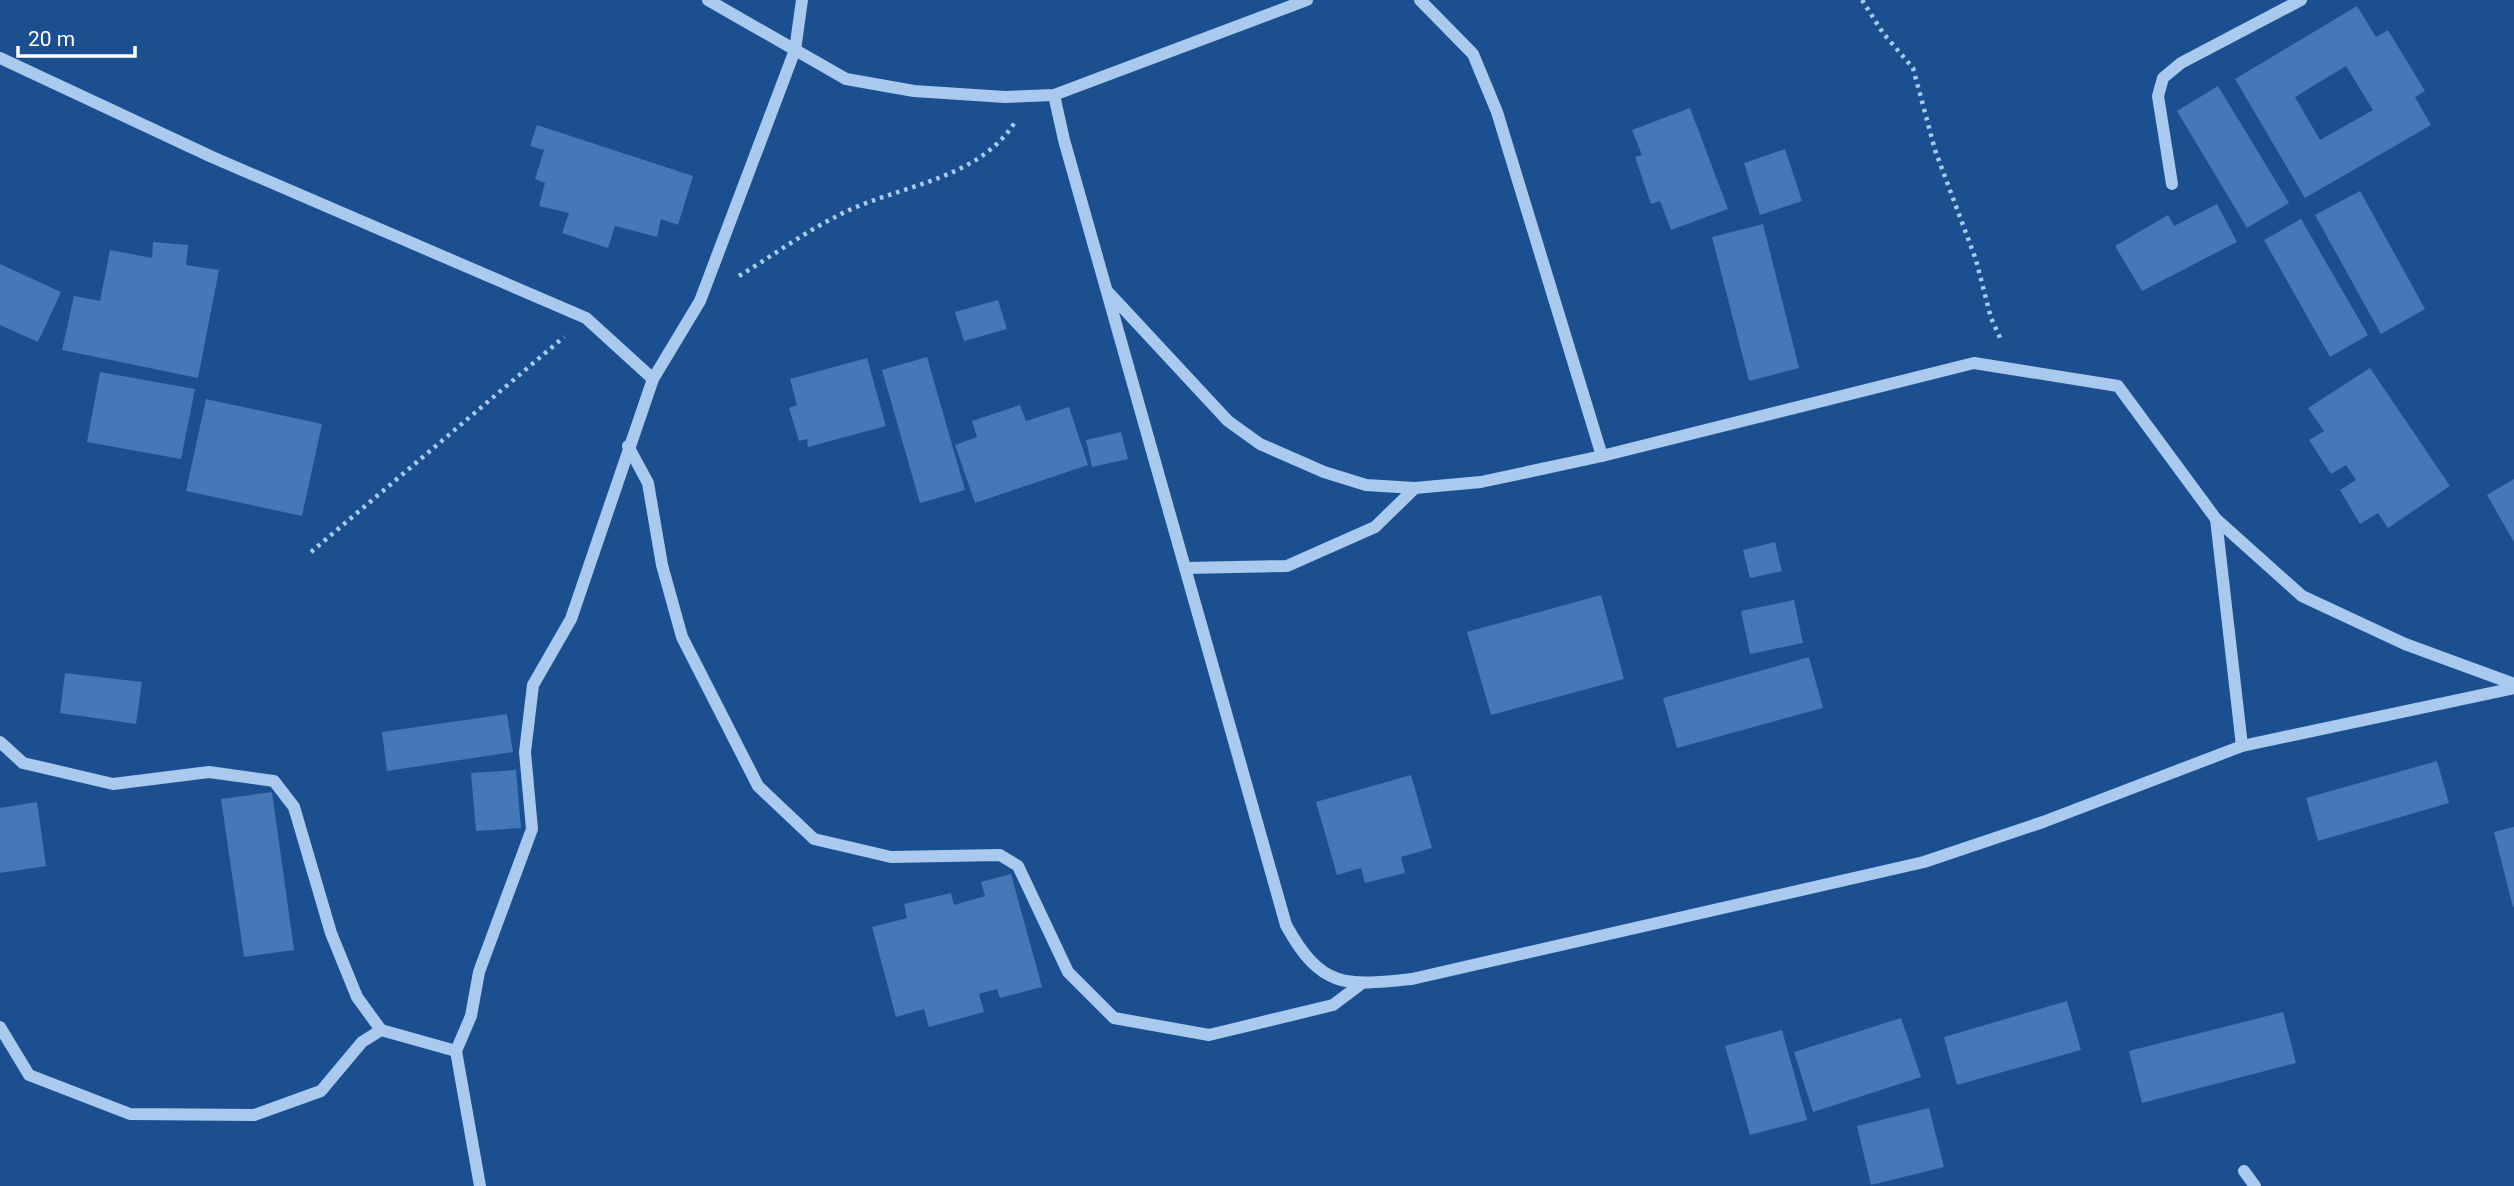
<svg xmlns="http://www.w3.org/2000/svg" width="2514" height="1186" viewBox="0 0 2514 1186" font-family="Roboto,sans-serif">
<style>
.building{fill:#4478b7;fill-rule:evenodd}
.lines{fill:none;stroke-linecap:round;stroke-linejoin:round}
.path{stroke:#a9c9ee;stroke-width:4.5;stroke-dasharray:3.5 5;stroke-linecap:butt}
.minor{stroke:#a9c9ee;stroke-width:12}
</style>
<rect width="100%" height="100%" fill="#1b4f8f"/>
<!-- building -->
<g class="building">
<path d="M 2357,6 L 2376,37 L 2388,30 L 2425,91 L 2415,97 L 2431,125 L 2305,198 L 2235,79 ZM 2346,66 L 2373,110 L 2320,140 L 2295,97 Z"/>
<path d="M 2218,86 L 2289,203 L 2247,228 L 2177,111 Z"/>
<path d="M 1690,108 L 1728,209 L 1671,230 L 1660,201 L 1651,204 L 1635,157 L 1642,155 L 1632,130 Z"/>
<path d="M 537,125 L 693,176 L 678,225 L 661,219 L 657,237 L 615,226 L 608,248 L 562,233 L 569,213 L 539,206 L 545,183 L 535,179 L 544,150 L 530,146 Z"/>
<path d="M 1785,149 L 1802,201 L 1760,215 L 1744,163 Z"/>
<path d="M 2360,191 L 2425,309 L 2381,334 L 2315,215 Z"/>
<path d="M 2217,204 L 2237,242 L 2142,291 L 2115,246 L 2168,215 L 2174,226 Z"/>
<path d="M 2301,219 L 2368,335 L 2330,357 L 2264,240 Z"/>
<path d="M 1763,224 L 1799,368 L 1749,381 L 1712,237 Z"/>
<path d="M 153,242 L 188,245 L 186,265 L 219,270 L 198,378 L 62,350 L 74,296 L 100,301 L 110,250 L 152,258 Z"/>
<path d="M 0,264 L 61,292 L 38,342 L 0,325 Z"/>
<path d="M 998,300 L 1007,329 L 964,341 L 955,312 Z"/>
<path d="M 927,357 L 965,490 L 920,503 L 882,370 Z"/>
<path d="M 867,358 L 886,426 L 808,447 L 807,439 L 799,441 L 789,408 L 797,405 L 790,379 Z"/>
<path d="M 2370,368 L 2450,486 L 2388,528 L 2378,513 L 2360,524 L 2340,490 L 2356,480 L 2346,465 L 2331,474 L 2309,440 L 2324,431 L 2308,408 Z"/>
<path d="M 100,372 L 195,389 L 181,459 L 87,442 Z"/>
<path d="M 206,399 L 322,424 L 302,516 L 186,491 Z"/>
<path d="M 1020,405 L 1026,421 L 1069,407 L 1088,465 L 975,503 L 955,445 L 977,437 L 972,421 Z"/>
<path d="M 1121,432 L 1128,459 L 1092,467 L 1086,440 Z"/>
<path d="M 2514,479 L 2514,542 L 2487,495 Z"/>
<path d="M 1775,542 L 1782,571 L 1750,578 L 1743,550 Z"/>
<path d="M 1601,595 L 1624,679 L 1491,715 L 1467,632 Z"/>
<path d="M 1794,600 L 1803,643 L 1750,654 L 1741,611 Z"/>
<path d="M 1809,657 L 1823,708 L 1677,748 L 1663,698 Z"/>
<path d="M 65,673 L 142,682 L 136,724 L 60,713 Z"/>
<path d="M 507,714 L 513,752 L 387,771 L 382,732 Z"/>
<path d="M 2437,761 L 2449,803 L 2318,841 L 2306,798 Z"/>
<path d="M 516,770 L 521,828 L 476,831 L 471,773 Z"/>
<path d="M 1411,775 L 1432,848 L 1401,857 L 1405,873 L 1365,883 L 1361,868 L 1337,875 L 1316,802 Z"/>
<path d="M 272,792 L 294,950 L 244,957 L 221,799 Z"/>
<path d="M 37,802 L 46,866 L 0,873 L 0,808 Z"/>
<path d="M 2514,827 L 2514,907 L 2513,907 L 2494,832 Z"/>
<path d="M 1011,874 L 1042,987 L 1000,998 L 997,989 L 979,994 L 984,1012 L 929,1027 L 924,1009 L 896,1017 L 872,927 L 907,918 L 904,904 L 951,893 L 954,905 L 985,896 L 981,882 Z"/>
<path d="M 2067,1001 L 2081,1050 L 1957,1085 L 1944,1037 Z"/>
<path d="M 2283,1012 L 2296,1063 L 2142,1103 L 2129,1051 Z"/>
<path d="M 1901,1018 L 1921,1077 L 1813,1112 L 1794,1052 Z"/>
<path d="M 1782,1030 L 1807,1120 L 1750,1135 L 1725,1046 Z"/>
<path d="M 1929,1108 L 1944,1167 L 1871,1185 L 1857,1126 Z"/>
</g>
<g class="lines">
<!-- path -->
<g class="path">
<path d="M 1862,0 L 1883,33 L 1913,68 L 1935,150 L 1976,260 L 1991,318 L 2002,342"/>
<path d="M 739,276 C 772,256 805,232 839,215 C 897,185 978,181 1015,122"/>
<path d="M 311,552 L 564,337"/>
</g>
<!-- minor -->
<g class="minor">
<path d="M 708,0 L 846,79 L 914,91 L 1005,97 L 1054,95 L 1307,0"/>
<path d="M 1420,0 L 1473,54 L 1497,112 L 1602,456"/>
<path d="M 0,58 L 212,157 L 586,318 L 653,379"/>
<path d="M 1054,95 L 1064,140 L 1286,925 C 1321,989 1345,986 1412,979 L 1924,862 L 2043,822 L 2242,746 L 2514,688"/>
<path d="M 2172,184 L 2158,96 L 2163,78 L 2181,63 L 2301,0"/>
<path d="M 1109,293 L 1228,421 L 1260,444 L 1324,472 L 1366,485 L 1415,488 L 1481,482 L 1602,456 L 1974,363 L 2118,386 L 2216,519 L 2302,596 L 2405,644 L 2514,684"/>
<path d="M 628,446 L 648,483 L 662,565 L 682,637 L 758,786 L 814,839 L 891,857 L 1000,855 L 1018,866 L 1068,972 L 1114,1018 L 1209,1035 L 1333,1005 L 1361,984"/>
<path d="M 2216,519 L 2242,746"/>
<path d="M 1185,568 L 1287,566 L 1375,527 L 1415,488"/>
<path d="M 0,742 L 23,763 L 113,784 L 209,772 L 274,781 L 294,807 L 331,933 L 357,997 L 381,1030"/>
<path d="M 0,1027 L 29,1075 L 130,1114 L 254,1115 L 321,1091 L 362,1042 L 381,1030 L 456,1051"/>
<path d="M 2244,1171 L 2255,1186"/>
<path d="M 480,1186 L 456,1051 L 471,1016 L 479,972 L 532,829 L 525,752 L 533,685 L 571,619 L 653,379 L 700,301 L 795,50 L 802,0"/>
</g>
</g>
<!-- scale -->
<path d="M18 46v10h117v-10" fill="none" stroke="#ffffff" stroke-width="3.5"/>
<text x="28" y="46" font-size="21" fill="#ffffff" stroke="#1b4f8f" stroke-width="5" paint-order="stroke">20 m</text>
</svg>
